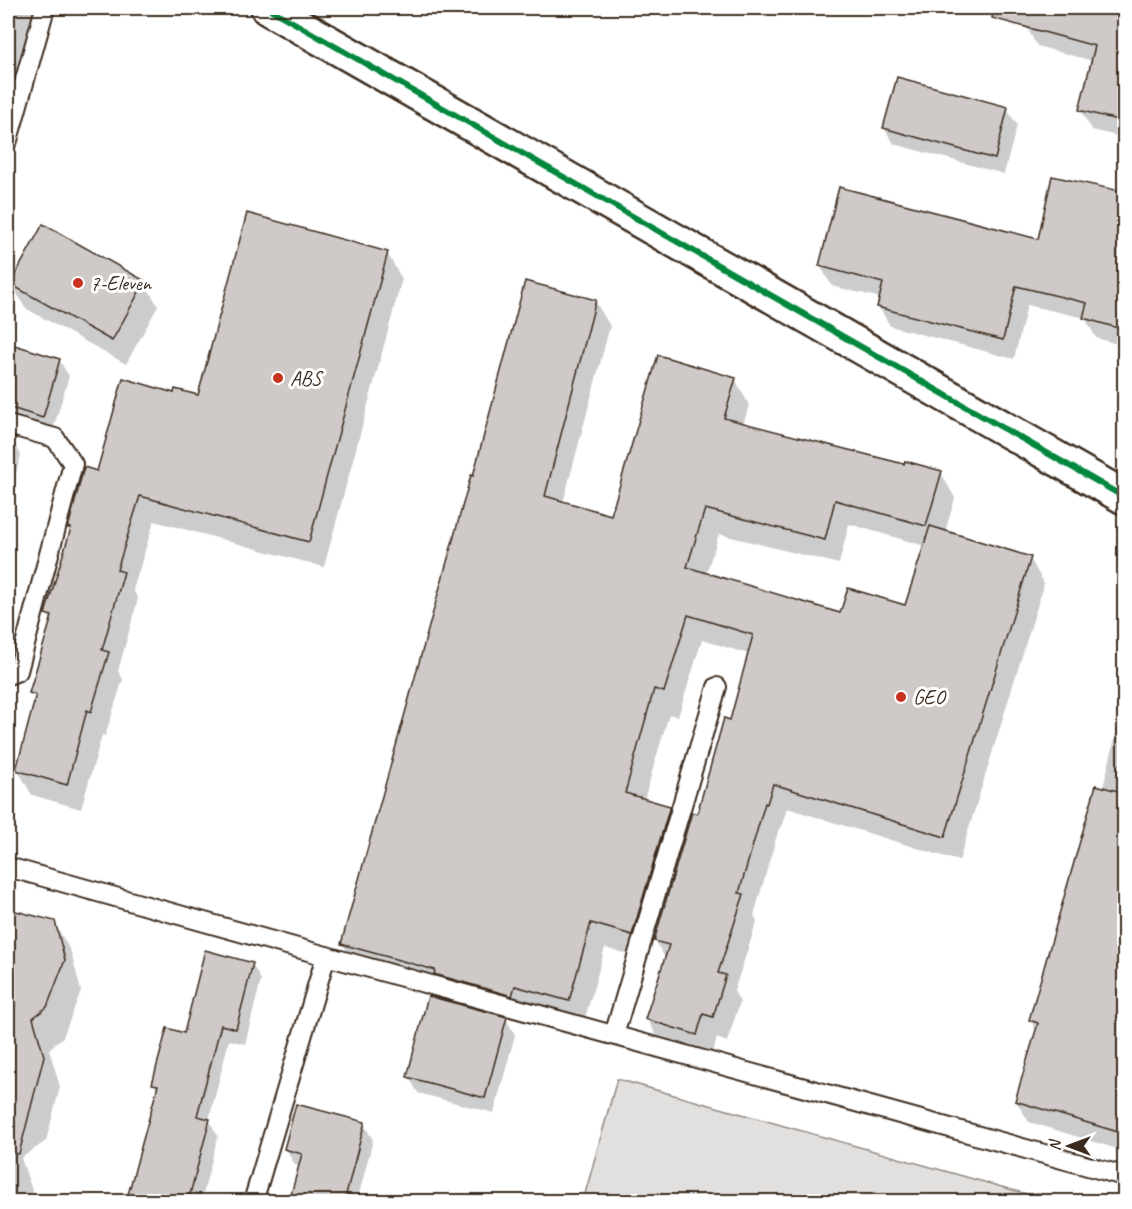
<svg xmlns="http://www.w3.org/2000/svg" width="1132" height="1209" viewBox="0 0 1132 1209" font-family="Caveat,sans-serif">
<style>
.green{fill:#e2e0de;stroke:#8e857e;stroke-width:1.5}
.shadow{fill:#0003;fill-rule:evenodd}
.building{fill:#cfcac7;stroke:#3b2a1e;stroke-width:1.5}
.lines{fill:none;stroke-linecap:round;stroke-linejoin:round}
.service-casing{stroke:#3b2a1e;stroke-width:22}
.tertiary-casing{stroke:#3b2a1e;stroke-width:38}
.service{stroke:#fff;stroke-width:18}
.tertiary{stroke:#fff;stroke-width:33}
.cycleway-casing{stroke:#fff;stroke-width:10}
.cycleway{stroke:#00873e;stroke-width:6}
.poi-dot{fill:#c8321e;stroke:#fff;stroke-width:2}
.labels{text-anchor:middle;stroke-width:6;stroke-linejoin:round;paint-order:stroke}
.poi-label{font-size:21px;fill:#3b2a1e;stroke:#fff;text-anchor:start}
</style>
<rect width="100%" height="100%" fill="#fff"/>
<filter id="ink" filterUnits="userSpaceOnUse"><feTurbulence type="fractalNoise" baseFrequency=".0167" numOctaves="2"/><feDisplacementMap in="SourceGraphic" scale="12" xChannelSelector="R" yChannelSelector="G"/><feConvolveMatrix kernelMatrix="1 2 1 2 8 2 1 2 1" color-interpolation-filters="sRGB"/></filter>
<g filter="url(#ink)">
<!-- green -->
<path class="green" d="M 617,1079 L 1052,1201 L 583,1201 Z"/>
<!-- shadow -->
<g class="shadow">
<path d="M 8,8 L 41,8 L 8,125 Z"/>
<path d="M 1031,8 L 1124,8 L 1124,138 L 1092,130 L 1080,110 L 1093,61 L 1037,46 L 1026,26 Z"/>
<path d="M 1007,109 L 1017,125 L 1004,174 L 894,144 L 884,128 Z"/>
<path d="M 1124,183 L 1124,346 L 1096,338 L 1085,318 L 1027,305 L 1014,359 L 890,326 L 879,307 L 881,298 L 832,286 L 820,266 L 1039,241 L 1122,193 Z"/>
<path d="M 43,226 L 144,282 L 158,306 L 126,364 L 25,308 L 12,284 Z"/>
<path d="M 387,253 L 402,279 L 324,567 L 154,521 L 133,590 L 138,599 L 118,671 L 123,679 L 105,736 L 102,735 L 81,809 L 32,795 L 17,769 L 36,702 L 31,693 L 52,622 L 47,613 L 71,531 L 69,527 L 98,473 L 175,395 L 199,397 Z"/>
<path d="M 595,301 L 610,326 L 563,503 L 612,516 L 735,379 L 749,405 L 743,425 L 905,466 L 941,473 L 955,498 L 945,532 L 1030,558 L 1044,584 L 959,861 L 787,808 L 781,828 L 779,828 L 754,915 L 757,921 L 734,991 L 740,1002 L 727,1042 L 717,1038 L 711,1060 L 661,1044 L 647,1019 L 666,959 L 655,941 L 731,722 L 749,654 L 702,640 L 678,717 L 669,714 L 644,800 L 669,807 L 684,832 L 646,959 L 605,948 L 583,1025 L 357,969 L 343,944 L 474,478 ZM 849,524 L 925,546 L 906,607 L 841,615 L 706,574 L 719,534 L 839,564 Z"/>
<path d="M 8,344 L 59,360 L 69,376 L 52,433 L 9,433 L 8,435 Z"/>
<path d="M 8,437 L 11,439 L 21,455 L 8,502 Z"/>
<path d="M 1124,700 L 1124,1151 L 1029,1122 L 1016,1101 L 1037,1031 L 1030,1020 L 1103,788 Z"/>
<path d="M 8,911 L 54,922 L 71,952 L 81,991 L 63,1037 L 49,1049 L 60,1087 L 46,1141 L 21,1158 L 34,1196 L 32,1202 L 8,1202 Z"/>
<path d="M 252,964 L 261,980 L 245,1044 L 229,1040 L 209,1120 L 218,1136 L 201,1202 L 124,1202 L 126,1193 L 130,1194 L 158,1091 L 153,1083 L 185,1035 Z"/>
<path d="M 506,1019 L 515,1035 L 494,1113 L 418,1093 L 409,1077 Z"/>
<path d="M 364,1124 L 373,1140 L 357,1202 L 291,1202 L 301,1166 L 295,1165 L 286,1149 Z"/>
</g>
<!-- building -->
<g class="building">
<path d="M 994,8 L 1125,8 L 1125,122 L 1079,110 L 1095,46 L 992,18 Z"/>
<path d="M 897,77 L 1008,107 L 995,159 L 883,128 Z"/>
<path d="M 1052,176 L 1125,192 L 1125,330 L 1083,318 L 1087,303 L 1016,286 L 1003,340 L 877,307 L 883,283 L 819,266 L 839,187 L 1038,239 Z"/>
<path d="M 247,213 L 388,252 L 309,542 L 140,496 L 117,570 L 124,572 L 102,650 L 109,652 L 91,712 L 87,710 L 67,785 L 16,770 L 36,695 L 29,693 L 52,616 L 45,614 L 71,528 L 68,528 L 84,467 L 97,471 L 123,378 L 174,393 L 175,389 L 198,395 Z"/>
<path d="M 43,224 L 145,281 L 112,341 L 10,284 Z"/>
<path d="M 525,281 L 596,300 L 545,496 L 611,515 L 658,355 L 736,378 L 724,418 L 904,464 L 905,461 L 942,471 L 926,526 L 835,500 L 825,540 L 705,509 L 687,567 L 840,613 L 848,588 L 905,605 L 930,526 L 1031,557 L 945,837 L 773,784 L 767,804 L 765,803 L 739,893 L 744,894 L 718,973 L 726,975 L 713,1017 L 703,1014 L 697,1035 L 645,1019 L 669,945 L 654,941 L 692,812 L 697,814 L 724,718 L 730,720 L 753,635 L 688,615 L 664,692 L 654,689 L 625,793 L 670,806 L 632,935 L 591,923 L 569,1001 L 515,986 L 512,996 L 434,974 L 435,970 L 341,944 L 471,475 L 473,476 Z"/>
<path d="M 8,343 L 60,359 L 43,418 L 8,407 Z"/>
<path d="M 1096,785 L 1125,793 L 1125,1111 L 1118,1132 L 1015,1101 L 1038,1023 L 1029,1020 Z"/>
<path d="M 8,909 L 55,921 L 65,960 L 47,1007 L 33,1018 L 44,1056 L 19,1154 L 8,1152 Z"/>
<path d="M 205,950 L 253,963 L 236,1029 L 221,1025 L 197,1116 L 210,1119 L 188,1202 L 126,1202 L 158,1085 L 152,1084 L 167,1028 L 184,1033 Z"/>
<path d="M 428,996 L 507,1017 L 485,1098 L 407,1077 Z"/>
<path d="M 296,1104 L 365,1122 L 344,1202 L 289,1202 L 302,1154 L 284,1149 Z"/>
</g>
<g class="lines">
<defs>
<g id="service">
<path d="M 8,140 L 45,8"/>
<path d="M 8,425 L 55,438 L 73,464 L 18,671 L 8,675"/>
<path d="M 8,867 L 326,956 L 1124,1176"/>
<path d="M 614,1035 L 717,687"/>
<path d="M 253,1202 L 326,956"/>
</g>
<path id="tertiary" d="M 268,8 L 1124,497"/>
</defs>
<!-- service casing -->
<use href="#service" class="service-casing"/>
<!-- tertiary casing -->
<use href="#tertiary" class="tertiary-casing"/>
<!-- service -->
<use href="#service" class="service"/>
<!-- tertiary -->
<use href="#tertiary" class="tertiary"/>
<defs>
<path id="cycleway" d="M 268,8 L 1124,497"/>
</defs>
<!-- cycleway casing -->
<use href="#cycleway" class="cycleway-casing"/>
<!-- cycleway -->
<use href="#cycleway" class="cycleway"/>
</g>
</g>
<!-- markers -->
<g class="poi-dot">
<circle cx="78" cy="283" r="6"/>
<circle cx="278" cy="378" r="6"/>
<circle cx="901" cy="697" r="6"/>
</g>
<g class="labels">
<!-- poi labels -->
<g class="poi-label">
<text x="90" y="290">7-Eleven</text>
<text x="290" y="385">ABS</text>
<text x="913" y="704">GEO</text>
</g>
</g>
<!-- margin -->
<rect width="1132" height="1209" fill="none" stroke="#fff" stroke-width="30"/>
<rect x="15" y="15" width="1102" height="1179" fill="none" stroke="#3b2a1e" stroke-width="2" filter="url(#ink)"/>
<!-- north arrow -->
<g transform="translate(1069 1146) rotate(270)" stroke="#ffffff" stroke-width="4.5" paint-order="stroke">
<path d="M0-4.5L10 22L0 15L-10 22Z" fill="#3b2a1e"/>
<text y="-9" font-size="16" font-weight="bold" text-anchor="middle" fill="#3b2a1e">N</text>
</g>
</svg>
